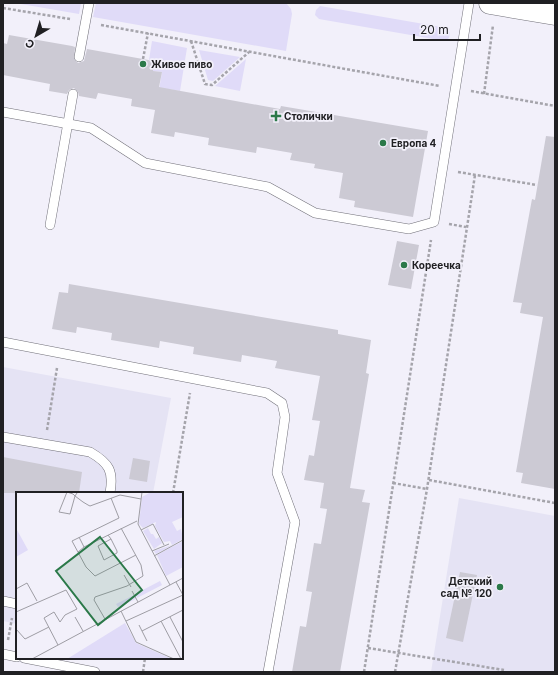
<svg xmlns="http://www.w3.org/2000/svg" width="558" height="675" viewBox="0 0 558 675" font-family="Inter,sans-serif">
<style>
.built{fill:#e5e3f4}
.green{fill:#e0dbf8}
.building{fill:#cccad4}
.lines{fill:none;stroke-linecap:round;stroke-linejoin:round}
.service-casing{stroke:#717079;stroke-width:10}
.secondary-casing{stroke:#717079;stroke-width:23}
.path{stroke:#a5a4ab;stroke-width:2.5;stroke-dasharray:3 2;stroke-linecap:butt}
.service{stroke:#fff;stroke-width:9}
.secondary{stroke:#fff;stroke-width:22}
.poi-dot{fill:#2b7949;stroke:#f2f0fa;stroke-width:1.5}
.labels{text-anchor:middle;stroke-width:3.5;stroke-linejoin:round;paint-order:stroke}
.poi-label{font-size:10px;font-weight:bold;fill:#202023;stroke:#f2f0fa;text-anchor:start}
.inset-road{fill:none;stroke:#9e9da4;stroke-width:1}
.view{fill:#2b7949;fill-opacity:0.15;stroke:#2b7949;stroke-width:2}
.inset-edge{fill:none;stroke:#202023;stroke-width:2}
</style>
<rect width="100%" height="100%" fill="#f2f0fa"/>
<!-- built -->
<g class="built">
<path d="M 3,367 L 171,398 L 153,493 L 17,493 L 17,624 L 3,621 Z"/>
<path d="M 459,498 L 555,516 L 555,672 L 431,672 Z"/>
</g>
<!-- green -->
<g class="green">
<path d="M 15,3 L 81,3 L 79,14 Z"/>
<path d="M 96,3 L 286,3 L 291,9 L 292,14 L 286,51 L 93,17 Z"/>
<path d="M 320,6 L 447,28 L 450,33 L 449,38 L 445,41 L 319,19 L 315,15 L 316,10 Z"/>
<path d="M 152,41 L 187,48 L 180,91 L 168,89 L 158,96 L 162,72 L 153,71 L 154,61 L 149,60 Z"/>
<path d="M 199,50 L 240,57 L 213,81 L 208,80 Z"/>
<path d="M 246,59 L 240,91 L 215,86 Z"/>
</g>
<!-- building -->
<g class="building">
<path d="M 9,35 L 72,46 L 75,47 L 74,59 L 78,63 L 84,61 L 87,49 L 154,61 L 153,71 L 162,72 L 159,87 L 280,109 L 281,106 L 428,131 L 413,217 L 354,207 L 355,201 L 339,198 L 343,173 L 314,168 L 315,164 L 290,160 L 292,153 L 257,147 L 256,153 L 208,145 L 209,138 L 175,132 L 174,137 L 151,133 L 155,110 L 131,106 L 132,99 L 98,93 L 96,99 L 79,96 L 78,92 L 74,88 L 69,90 L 67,94 L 49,91 L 50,84 L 3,75 L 3,43 L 7,44 Z"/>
<path d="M 546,136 L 555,137 L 555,489 L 521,483 L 523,473 L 516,472 L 543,317 L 520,313 L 522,303 L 513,302 L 532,199 L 535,200 Z"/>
<path d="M 397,241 L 419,245 L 411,289 L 388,285 Z"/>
<path d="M 69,284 L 338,330 L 338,334 L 371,340 L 366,373 L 369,374 L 350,488 L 365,490 L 362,502 L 370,503 L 340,672 L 292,672 L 300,626 L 306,627 L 312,592 L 306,591 L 314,543 L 321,544 L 327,509 L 320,508 L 324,483 L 304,480 L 309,455 L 314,456 L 320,421 L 312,420 L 320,376 L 275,368 L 277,361 L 242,355 L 241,362 L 193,354 L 194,347 L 160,341 L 159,348 L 111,340 L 112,333 L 77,327 L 76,333 L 52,329 L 59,292 L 68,293 Z"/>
<path d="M 3,457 L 82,472 L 79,493 L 3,493 Z"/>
<path d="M 133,458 L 150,461 L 147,482 L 129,479 Z"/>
<path d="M 460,572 L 477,575 L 463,642 L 446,638 Z"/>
</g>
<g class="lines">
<defs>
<g id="service">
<path d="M 79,57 L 89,3"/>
<path d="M 3,112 L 91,128 L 145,163 L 268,187 L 315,213 L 409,229 L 434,222 L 469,3"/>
<path d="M 50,225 L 73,94"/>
<path d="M 3,342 L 267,393 L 282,403 L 285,417 L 277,473 L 295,522 L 268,672"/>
<path d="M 3,437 L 90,452 C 109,463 114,471 110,493"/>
<path d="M 3,601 L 17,604"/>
<path d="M 3,654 L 17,657"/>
<path d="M 24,658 L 95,672"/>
</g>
<path id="secondary" d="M 490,3 L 555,14"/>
</defs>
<!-- service casing -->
<use href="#service" class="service-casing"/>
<!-- secondary casing -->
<use href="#secondary" class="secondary-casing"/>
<!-- path -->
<g class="path">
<path d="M 3,8 L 70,19"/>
<path d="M 101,25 L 440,86"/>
<path d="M 191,41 L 205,84 L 212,85 L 249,52"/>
<path d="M 143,59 L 148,33"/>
<path d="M 471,91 L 555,106"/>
<path d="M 484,94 L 493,25"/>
<path d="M 458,172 L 537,185"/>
<path d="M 449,224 L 466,227"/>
<path d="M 47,430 L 57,368"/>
<path d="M 429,480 L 555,503"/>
<path d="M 393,483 L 427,489"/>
<path d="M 173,493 L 190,393"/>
<path d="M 8,640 L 12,618"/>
<path d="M 368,648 L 504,670"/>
<path d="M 143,672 L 145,658"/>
<path d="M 364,672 L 431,240"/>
<path d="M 395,672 L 427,489 L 475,175"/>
</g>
<!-- service -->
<use href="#service" class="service"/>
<!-- secondary -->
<use href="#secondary" class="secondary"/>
</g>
<!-- markers -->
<g class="poi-dot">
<circle cx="143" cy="64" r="4"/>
<path d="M274 110h4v4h4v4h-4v4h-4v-4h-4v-4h4z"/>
<circle cx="383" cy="143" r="4"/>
<circle cx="404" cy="265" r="4"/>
<circle cx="500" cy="587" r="4"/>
</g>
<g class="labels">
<!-- poi labels -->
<g class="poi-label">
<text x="151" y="68">Живое пиво</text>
<text x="284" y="120">Столички</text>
<text x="391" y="147">Европа 4</text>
<text x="412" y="269">Кореечка</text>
<text x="492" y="585" text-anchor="end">Детский<tspan x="492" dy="12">сад № 120</tspan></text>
</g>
</g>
<!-- overview -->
<g transform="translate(16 492)">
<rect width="167" height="167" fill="#f2f0fa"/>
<path d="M 135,0 L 167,0 L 167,25 L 156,30 L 161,39 L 165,37 L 167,47 L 140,62 L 138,59 L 156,53 L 154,49 L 148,50 L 139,34 L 140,30 L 127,36 L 123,32 L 126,5 ZM 0,36 L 12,58 L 0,65 ZM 132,36 L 135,42 L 137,42 L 140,47 L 143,45 L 146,51 L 138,57 L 127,39 ZM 167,49 L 167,75 L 150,84 L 141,63 ZM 144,89 L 146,93 L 121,106 L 119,102 ZM 118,103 L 120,107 L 102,115 L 100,112 ZM 109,131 L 120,151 L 156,167 L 51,167 Z" fill="#e0dbf8"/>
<path class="inset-road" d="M 60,0 L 61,1 L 59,4 L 54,22 L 43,20 L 51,0 L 57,2 L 59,4 L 67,10 L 72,13 L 74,14 L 104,3 L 125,7M 126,0 L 122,32 L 154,93M 95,6 L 103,26 L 56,49 L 70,75 L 79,84 L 120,63M 125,38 L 137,32 L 148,53M 92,43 L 95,47 L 101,59 L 101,61 L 88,68 L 82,54 L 95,47M 68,55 L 121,29M 136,59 L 153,52M 62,60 L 68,55 L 63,45M 138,64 L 167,48M 108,83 L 115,95M 160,90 L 167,103M 0,97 L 11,91 L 21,109M 116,99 L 122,110M 105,119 L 120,150 L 158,167M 0,120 L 50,98 L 61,117 L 49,123 L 44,130 L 38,120 L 28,126 L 42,153M 59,125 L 67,139M 154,125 L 167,150M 89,127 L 78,108 L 79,105 L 111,94 L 127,84 L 125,73 L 105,36M 110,129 L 167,103M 145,129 L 165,167M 123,133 L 131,149M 0,137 L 9,147 L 33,135M 126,139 L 167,118M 16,167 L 167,86"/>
<path class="view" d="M 84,45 L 126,98 L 82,133 L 40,79 Z"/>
<rect width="167" height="167" class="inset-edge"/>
</g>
<!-- border -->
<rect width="558" height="675" fill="none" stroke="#202023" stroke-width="8"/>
<!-- north arrow -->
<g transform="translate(36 36) rotate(218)" stroke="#f2f0fa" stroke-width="3" paint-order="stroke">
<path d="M0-3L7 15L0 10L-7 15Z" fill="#202023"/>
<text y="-6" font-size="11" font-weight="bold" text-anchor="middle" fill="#202023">С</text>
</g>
<!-- scale -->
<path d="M414 34v6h66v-6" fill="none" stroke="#202023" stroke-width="2"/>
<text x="420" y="34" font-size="12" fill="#202023" stroke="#f2f0fa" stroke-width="3" paint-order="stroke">20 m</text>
</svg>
